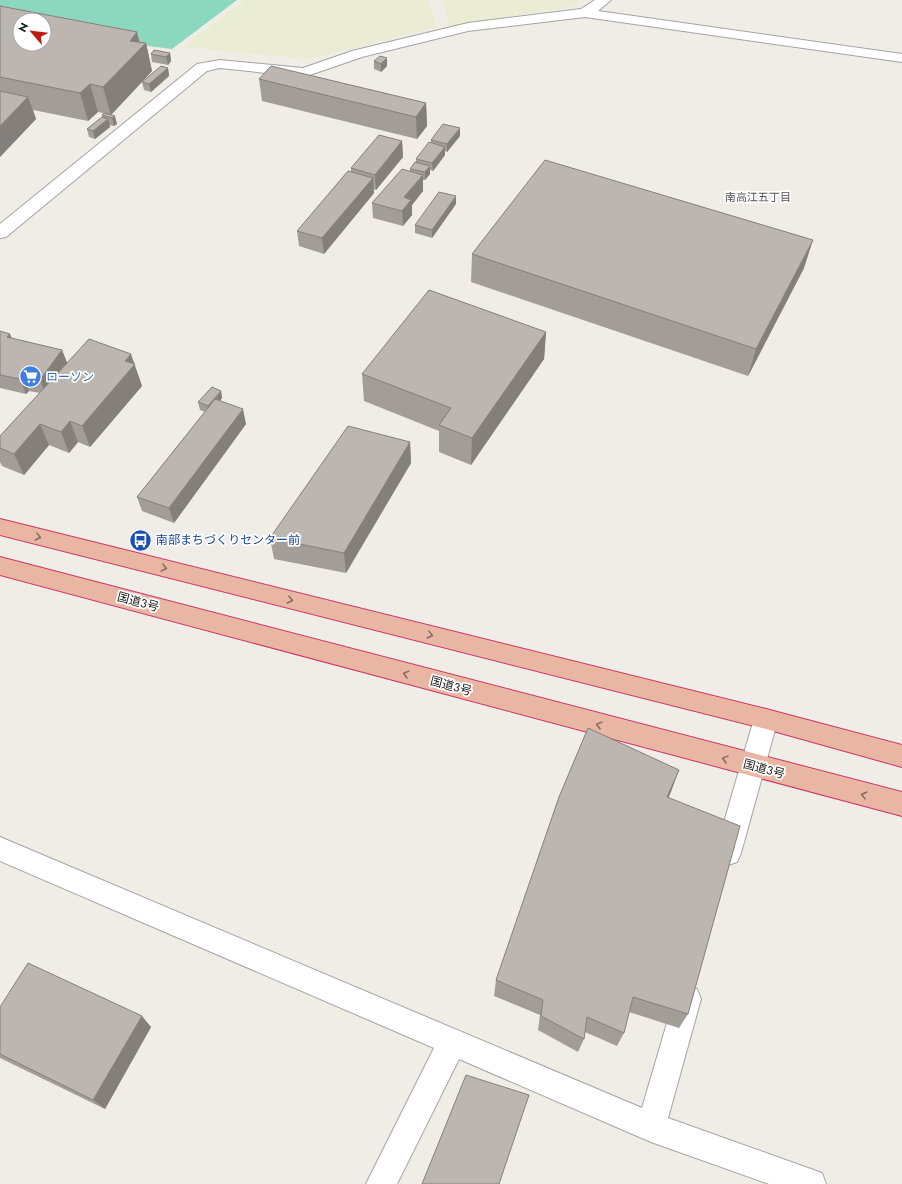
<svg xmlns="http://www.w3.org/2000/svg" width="902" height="1184" viewBox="0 0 902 1184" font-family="Jost,'Noto Sans JP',sans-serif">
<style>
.farmland{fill:#eaecd4}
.pitch{fill:#8cd8be}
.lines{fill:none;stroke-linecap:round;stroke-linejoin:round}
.minor-casing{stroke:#a4a4a4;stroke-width:2}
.trunk-casing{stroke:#cc3563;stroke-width:2}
.minor{fill:#fff;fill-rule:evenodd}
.trunk{fill:#eab6a4;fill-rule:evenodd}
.wall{fill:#a39d97}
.shaded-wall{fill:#847f7b}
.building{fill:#bdb6b0;stroke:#847f7b;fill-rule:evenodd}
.oneway{stroke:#856b62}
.labels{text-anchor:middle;stroke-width:3.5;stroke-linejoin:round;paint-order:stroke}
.far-neighbourhood-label{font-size:11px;fill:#535353;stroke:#fff}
.shop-label{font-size:12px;fill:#366cbe;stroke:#fff;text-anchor:start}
.transit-label{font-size:12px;fill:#164399;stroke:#fff;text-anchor:start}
.street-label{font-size:12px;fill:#202020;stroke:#fff}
</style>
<rect width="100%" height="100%" fill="#f0ede7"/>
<!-- farmland -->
<g class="farmland">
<path d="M 245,0 L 428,0 L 437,27 L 309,59 L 182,47 Z"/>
<path d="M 442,0 L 579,0 L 574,6 L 450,26 Z"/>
</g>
<!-- pitch -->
<path class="pitch" d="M 0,0 L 237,0 L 172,49 L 44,33 L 44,20 L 20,20 L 0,25 Z"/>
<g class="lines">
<defs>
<g id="minor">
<path d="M 595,0 L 611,0 L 598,11 L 902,54 L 902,62 L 585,17 L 468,31 L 362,57 L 304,77 L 220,68 L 207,71 L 6,237 L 0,238 L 0,224 L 197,64 L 220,60 L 303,68 L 352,51 L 468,23 L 581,9 Z"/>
<path d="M 766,709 L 774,712 L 778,719 L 741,853 L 737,862 L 728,865 L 719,862 L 715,853 L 754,719 L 758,712 Z"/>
<path d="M 0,837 L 642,1108 L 677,989 L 687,985 L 697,989 L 701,999 L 668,1118 L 822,1173 L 826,1184 L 769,1184 L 651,1142 L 459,1059 L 397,1184 L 366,1184 L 434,1048 L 0,861 Z"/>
</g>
<g id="trunk">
<path d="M 0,519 L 766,709 L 902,745 L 902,767 L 766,729 L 0,535 Z"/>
<path d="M 0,557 L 902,792 L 902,816 L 0,575 Z"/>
</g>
</defs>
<!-- minor casing -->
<use href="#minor" class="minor-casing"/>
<!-- trunk casing -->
<use href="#trunk" class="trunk-casing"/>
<!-- minor -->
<use href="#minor" class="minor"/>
<!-- trunk -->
<use href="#trunk" class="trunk"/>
</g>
<!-- wall -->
<g class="wall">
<path d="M 0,6 L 139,42 L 146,43 L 152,71 L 143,81 L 168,68 L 169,76 L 151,92 L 144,90 L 142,82 L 111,115 L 117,124 L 114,126 L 109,125 L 110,127 L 95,139 L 89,137 L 87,129 L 102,117 L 102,115 L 103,113 L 98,112 L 88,121 L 33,110 L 36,119 L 0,157 Z"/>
<path d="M 170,53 L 171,61 L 168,65 L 152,62 L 151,54 Z"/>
<path d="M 387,58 L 387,66 L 381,72 L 374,69 L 374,61 Z"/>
<path d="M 259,79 L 426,103 L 427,126 L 417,139 L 262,101 Z"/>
<path d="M 460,136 L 447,152 L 445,151 L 445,155 L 433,171 L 430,170 L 430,174 L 425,180 L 423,180 L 423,191 L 412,205 L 412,215 L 403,226 L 373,218 L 372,203 L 410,171 L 410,169 L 416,162 L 416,159 L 431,143 L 431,140 Z"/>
<path d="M 402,141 L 403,157 L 376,190 L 373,189 L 374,193 L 324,254 L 299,246 L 297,231 L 351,171 L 351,168 Z"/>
<path d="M 456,204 L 432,238 L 415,233 L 415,225 Z"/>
<path d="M 472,254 L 804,268 L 748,376 L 471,282 Z"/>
<path d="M 0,331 L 13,339 L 62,350 L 67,363 L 134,364 L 142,386 L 90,447 L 78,442 L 69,453 L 49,445 L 24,475 L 2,466 L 0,462 L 0,436 L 40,393 L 29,391 L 26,394 L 0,388 Z"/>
<path d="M 546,332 L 544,359 L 471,465 L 439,452 L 439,431 L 364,401 L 362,374 Z"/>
<path d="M 221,391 L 222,398 L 220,401 L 246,424 L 174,523 L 142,511 L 137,497 L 205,412 L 200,410 L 198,402 Z"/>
<path d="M 410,442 L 411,463 L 346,573 L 274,559 L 270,538 Z"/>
<path d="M 671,792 L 668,797 L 688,1014 L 679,1028 L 629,1012 L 624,1033 L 617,1046 L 585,1032 L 584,1039 L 578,1052 L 538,1030 L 540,1015 L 494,996 L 496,980 Z"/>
<path d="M 0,1007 L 151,1027 L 105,1109 L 0,1058 Z"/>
</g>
<!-- shaded-wall -->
<g class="shaded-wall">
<path d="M 137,32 L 141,48 L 146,43 L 152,71 L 111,115 L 103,87 L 130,41 Z"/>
<path d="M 170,53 L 171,61 L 168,65 L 166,57 Z"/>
<path d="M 387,58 L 387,66 L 381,72 L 381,64 Z"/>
<path d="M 168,68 L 169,76 L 151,92 L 149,84 Z"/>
<path d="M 90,84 L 98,112 L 88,121 L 80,93 Z"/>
<path d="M 28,97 L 36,119 L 0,157 L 0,126 Z"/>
<path d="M 426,103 L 427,126 L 417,139 L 416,117 Z"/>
<path d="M 115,116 L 117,124 L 114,126 L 112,118 Z"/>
<path d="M 108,119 L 110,127 L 95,139 L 93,131 Z"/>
<path d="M 460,128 L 460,136 L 447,152 L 447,144 Z"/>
<path d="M 402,141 L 403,157 L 376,190 L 375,175 Z"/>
<path d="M 445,147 L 445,155 L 433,171 L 432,163 Z"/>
<path d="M 430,166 L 430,174 L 425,180 L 425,172 Z"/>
<path d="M 423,175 L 423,191 L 412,205 L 412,215 L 403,226 L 402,211 L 404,197 Z"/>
<path d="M 373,178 L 374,193 L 324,254 L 322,238 Z"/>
<path d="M 456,196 L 456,204 L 432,238 L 432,230 Z"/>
<path d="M 813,240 L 804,268 L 748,376 L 756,349 Z"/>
<path d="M 546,332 L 544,359 L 471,465 L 472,438 Z"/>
<path d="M 10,334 L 17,349 L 7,337 Z"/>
<path d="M 62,350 L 68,365 L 46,395 L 40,380 Z"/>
<path d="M 131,354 L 142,386 L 90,447 L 82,426 L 125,361 Z"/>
<path d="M 23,376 L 29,391 L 26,394 L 20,379 Z"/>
<path d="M 221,391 L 222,398 L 209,414 L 208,406 Z"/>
<path d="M 243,409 L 246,424 L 174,523 L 169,508 Z"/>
<path d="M 70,421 L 78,442 L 69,453 L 61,432 Z"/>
<path d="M 40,424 L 49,445 L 24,475 L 14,454 Z"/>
<path d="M 410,442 L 411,463 L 346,573 L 344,553 Z"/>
<path d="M 679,770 L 671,792 L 660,817 L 667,797 Z"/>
<path d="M 142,1016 L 151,1027 L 105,1109 L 93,1100 Z"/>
</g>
<!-- building -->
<g class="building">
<path d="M 0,6 L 137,32 L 130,41 L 146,43 L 103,87 L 90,84 L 80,93 L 0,77 ZM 20,20 L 44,20 L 44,44 L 20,44 Z"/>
<path d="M 154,50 L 170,53 L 166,57 L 151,54 Z"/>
<path d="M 380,56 L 387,58 L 381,64 L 374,61 Z"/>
<path d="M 161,66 L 168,68 L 149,84 L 142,82 Z"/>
<path d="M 271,66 L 426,103 L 416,117 L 259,79 Z"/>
<path d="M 0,91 L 28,97 L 0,126 Z"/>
<path d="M 104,113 L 115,116 L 112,118 L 102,115 Z"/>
<path d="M 102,117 L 108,119 L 93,131 L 87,129 Z"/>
<path d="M 443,124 L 460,128 L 447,144 L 431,140 Z"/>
<path d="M 379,135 L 402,141 L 375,175 L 351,168 Z"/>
<path d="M 429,142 L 445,147 L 432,163 L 416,159 Z"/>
<path d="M 545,160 L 813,240 L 756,349 L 472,254 Z"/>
<path d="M 415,162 L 430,166 L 425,172 L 410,169 Z"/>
<path d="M 402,169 L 423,175 L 404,197 L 411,200 L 402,211 L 372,203 Z"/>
<path d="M 348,171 L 373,178 L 322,238 L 297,231 Z"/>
<path d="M 439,192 L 456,196 L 432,230 L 415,225 Z"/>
<path d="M 429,290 L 546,332 L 472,438 L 439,425 L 451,408 L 362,374 Z"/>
<path d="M 0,331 L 10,334 L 7,337 L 62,350 L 40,380 L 23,376 L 20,379 L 0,375 Z"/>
<path d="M 89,339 L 131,354 L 125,361 L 135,364 L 82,426 L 70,421 L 61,432 L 40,424 L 14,454 L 0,448 L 0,436 Z"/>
<path d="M 212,387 L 221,391 L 208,406 L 198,402 Z"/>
<path d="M 215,399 L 243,409 L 169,508 L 137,497 Z"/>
<path d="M 348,426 L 410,442 L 344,553 L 270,538 Z"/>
<path d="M 588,728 L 679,770 L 667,797 L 740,826 L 688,1014 L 633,997 L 624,1033 L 587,1017 L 584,1039 L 541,1016 L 543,1000 L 496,980 L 559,797 Z"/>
<path d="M 28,963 L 142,1016 L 93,1100 L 0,1054 L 0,1007 Z"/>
<path d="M 466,1075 L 529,1095 L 499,1184 L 422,1184 Z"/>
</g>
<!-- one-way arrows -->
<defs><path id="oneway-chevron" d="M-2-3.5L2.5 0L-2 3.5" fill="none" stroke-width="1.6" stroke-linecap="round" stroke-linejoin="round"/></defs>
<g class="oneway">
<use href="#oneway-chevron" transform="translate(38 537) rotate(14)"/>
<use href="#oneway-chevron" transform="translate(164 568) rotate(14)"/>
<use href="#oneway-chevron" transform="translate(290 600) rotate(14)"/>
<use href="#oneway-chevron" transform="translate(430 635) rotate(14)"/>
<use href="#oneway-chevron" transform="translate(406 674) rotate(-165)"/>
<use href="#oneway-chevron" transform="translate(599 725) rotate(-165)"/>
<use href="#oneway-chevron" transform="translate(725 759) rotate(-165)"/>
<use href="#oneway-chevron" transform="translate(864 795) rotate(-166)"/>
</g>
<!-- icons -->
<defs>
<symbol id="supermarket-disc" viewBox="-11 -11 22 22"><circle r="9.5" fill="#3f7fe0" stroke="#fff"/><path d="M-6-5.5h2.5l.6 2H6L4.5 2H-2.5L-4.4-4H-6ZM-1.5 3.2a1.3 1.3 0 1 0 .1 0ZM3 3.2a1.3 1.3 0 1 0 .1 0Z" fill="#fff"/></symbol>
<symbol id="bus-disc" viewBox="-11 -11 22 22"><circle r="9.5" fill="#1a4fb4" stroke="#fff"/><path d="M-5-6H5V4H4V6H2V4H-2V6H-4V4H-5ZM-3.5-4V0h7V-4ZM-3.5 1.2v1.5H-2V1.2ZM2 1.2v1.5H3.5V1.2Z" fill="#fff"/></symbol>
</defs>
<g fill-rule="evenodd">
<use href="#supermarket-disc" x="18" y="364" width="25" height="25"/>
<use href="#bus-disc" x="128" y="528" width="25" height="25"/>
</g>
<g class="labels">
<!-- far-neighbourhood labels -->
<g class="far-neighbourhood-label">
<text x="758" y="201">南高江五丁目</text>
</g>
<!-- shop labels -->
<g class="shop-label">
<text x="46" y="381">ローソン</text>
</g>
<!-- transit labels -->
<g class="transit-label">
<text x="156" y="544">南部まちづくりセンター前</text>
</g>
<!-- street labels -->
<g class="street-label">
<text transform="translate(138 602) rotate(15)" y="4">国道3号</text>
<text transform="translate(451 686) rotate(15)" y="4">国道3号</text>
<text transform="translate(764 769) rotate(15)" y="4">国道3号</text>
</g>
</g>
<!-- north arrow -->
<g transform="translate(32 32) rotate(298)"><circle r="19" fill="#ffffff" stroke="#a6a6a6"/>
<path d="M0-3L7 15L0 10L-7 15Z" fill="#bf1911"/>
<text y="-6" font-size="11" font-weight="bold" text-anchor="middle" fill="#202020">N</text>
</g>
</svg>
